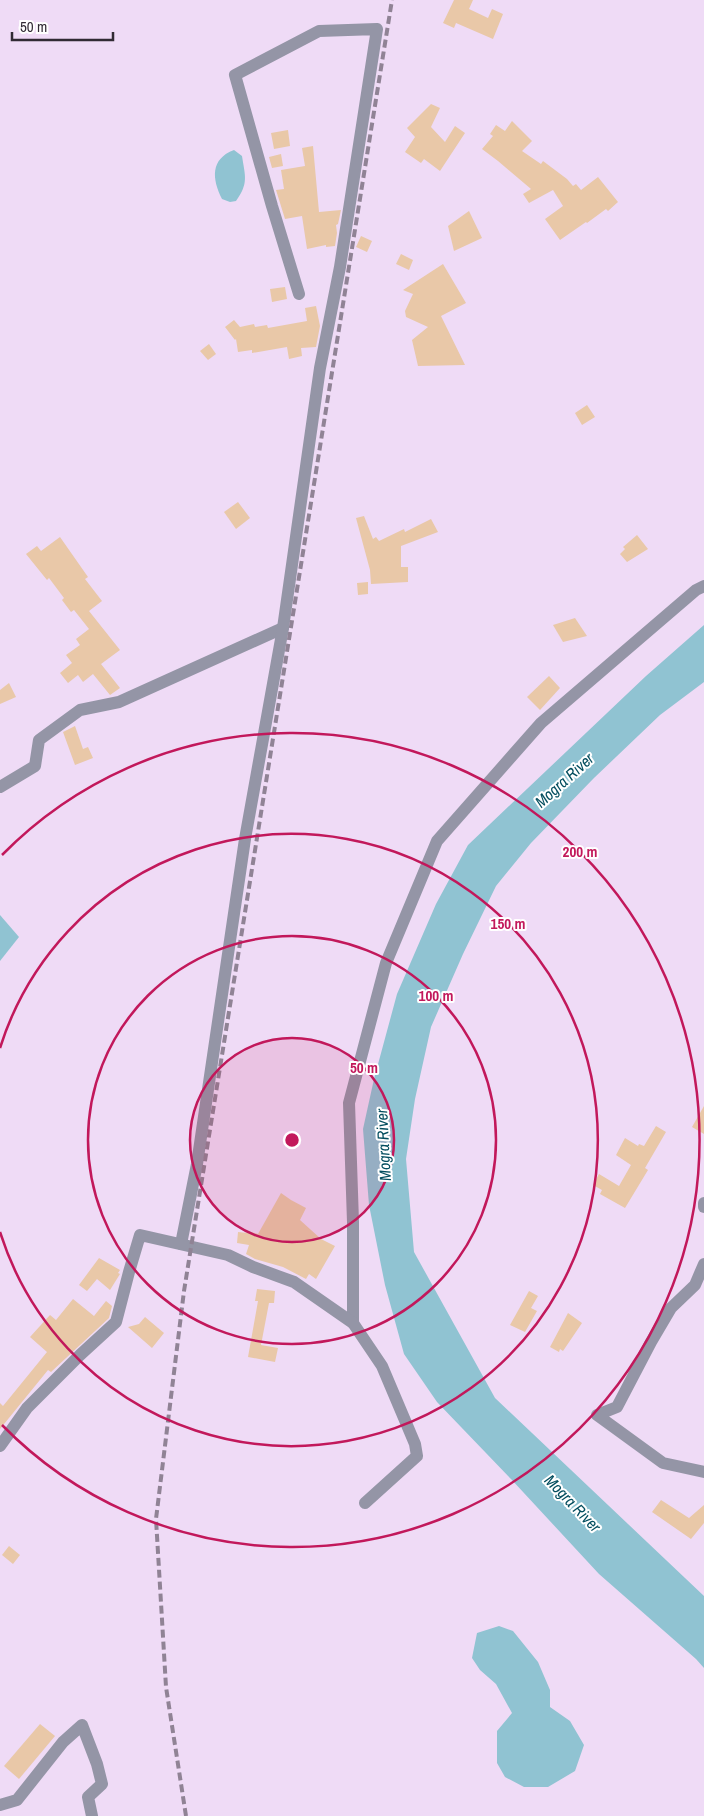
<svg xmlns="http://www.w3.org/2000/svg" width="704" height="1816" viewBox="0 0 704 1816" font-family="'Archivo Narrow',sans-serif">
<style>
.water{fill:#90c3d2}
.building{fill:#e9c8a8}
.lines{fill:none;stroke-linecap:round;stroke-linejoin:round}
.minor{stroke:#9495a6;stroke-width:12}
.rail{stroke:#908395;stroke-width:4;stroke-dasharray:8 4;stroke-linecap:butt}
.ring{fill:none;stroke:#c2185b;stroke-width:2.5}
.labels{text-anchor:middle;stroke-width:4;stroke-linejoin:round;paint-order:stroke}
.water-label{font-size:16px;font-style:italic;fill:#044e5f;stroke:#fff}
.centre{fill:#c2185b;stroke:#fff;stroke-width:2.5}
.ring-label{font-size:15px;text-anchor:middle;font-weight:bold;fill:#c2185b;stroke:#fff;stroke-width:4;stroke-linejoin:round;paint-order:stroke}
</style>
<rect width="100%" height="100%" fill="#efdbf6"/>
<!-- water -->
<g class="water">
<path d="M 234,150 L 242,156 C 245,176 249,183 236,201 L 230,202 L 222,199 C 212,179 210,159 234,150 Z"/>
<path d="M 704,625 L 704,682 L 660,715 L 594,778 L 531,843 L 496,886 L 463,954 L 431,1027 L 415,1099 L 406,1159 L 414,1252 L 495,1398 L 704,1596 L 704,1668 L 696,1659 L 599,1574 L 511,1479 L 437,1402 L 404,1354 L 385,1285 L 369,1205 L 363,1129 L 374,1079 L 397,994 L 436,904 L 468,845 L 646,676 Z"/>
<path d="M 0,915 L 19,937 L 0,961 Z"/>
<path d="M 499,1626 L 513,1631 L 538,1662 L 550,1690 L 550,1707 L 570,1721 L 584,1745 L 575,1771 L 548,1787 L 524,1787 L 505,1777 L 497,1763 L 497,1731 L 512,1713 L 496,1684 L 480,1670 L 472,1658 L 477,1633 Z"/>
</g>
<!-- building -->
<g class="building">
<path d="M 454,0 L 473,0 L 469,9 L 488,18 L 492,9 L 503,14 L 493,39 L 456,23 L 454,28 L 443,23 Z"/>
<path d="M 431,104 L 440,108 L 431,127 L 445,142 L 455,126 L 465,133 L 440,171 L 424,159 L 421,163 L 405,152 L 415,137 L 407,128 Z"/>
<path d="M 512,121 L 532,141 L 522,151 L 541,164 L 543,161 L 567,179 L 573,186 L 576,184 L 581,190 L 598,177 L 618,202 L 608,211 L 606,209 L 587,223 L 586,222 L 560,240 L 545,219 L 563,206 L 553,190 L 529,203 L 523,194 L 531,189 L 498,161 L 482,149 L 493,136 L 490,134 L 496,125 L 505,131 Z"/>
<path d="M 288,130 L 290,146 L 274,149 L 271,133 Z"/>
<path d="M 313,146 L 319,212 L 341,210 L 338,224 L 336,225 L 337,233 L 335,246 L 326,247 L 326,245 L 307,249 L 302,216 L 285,219 L 276,190 L 284,189 L 281,170 L 305,166 L 302,148 Z"/>
<path d="M 281,154 L 283,166 L 272,168 L 269,157 Z"/>
<path d="M 469,211 L 482,238 L 454,251 L 448,226 Z"/>
<path d="M 361,236 L 372,241 L 367,252 L 356,247 Z"/>
<path d="M 401,254 L 413,260 L 409,270 L 396,264 Z"/>
<path d="M 443,264 L 466,303 L 441,316 L 465,365 L 418,366 L 412,340 L 428,327 L 406,317 L 405,311 L 413,294 L 403,290 Z"/>
<path d="M 285,287 L 287,299 L 272,302 L 270,289 Z"/>
<path d="M 316,306 L 320,326 L 316,347 L 301,348 L 302,356 L 289,359 L 287,347 L 252,353 L 252,350 L 238,352 L 236,339 L 235,340 L 225,327 L 234,320 L 240,327 L 254,324 L 255,327 L 267,325 L 268,328 L 307,321 L 305,308 Z"/>
<path d="M 209,344 L 216,354 L 208,360 L 200,351 Z"/>
<path d="M 587,405 L 595,417 L 582,425 L 575,413 Z"/>
<path d="M 238,502 L 250,518 L 236,529 L 224,512 Z"/>
<path d="M 364,516 L 373,539 L 376,537 L 379,541 L 404,529 L 405,532 L 431,519 L 438,532 L 401,546 L 401,567 L 408,567 L 408,582 L 371,584 L 370,570 L 356,518 Z"/>
<path d="M 637,535 L 648,549 L 627,562 L 620,554 L 625,549 L 623,547 Z"/>
<path d="M 60,537 L 88,577 L 85,579 L 102,601 L 89,611 L 120,650 L 101,664 L 120,688 L 110,695 L 93,674 L 83,682 L 78,675 L 68,683 L 60,673 L 72,663 L 66,655 L 80,645 L 76,639 L 89,629 L 74,610 L 71,612 L 62,600 L 64,598 L 49,578 L 47,580 L 26,554 L 37,546 L 41,551 Z"/>
<path d="M 368,582 L 368,594 L 358,595 L 357,583 Z"/>
<path d="M 575,618 L 587,636 L 563,642 L 553,625 Z"/>
<path d="M 549,676 L 560,688 L 540,710 L 527,697 Z"/>
<path d="M 9,683 L 16,697 L 0,704 L 0,690 Z"/>
<path d="M 75,726 L 83,749 L 88,747 L 93,758 L 75,765 L 63,732 Z"/>
<path d="M 704,1106 L 704,1134 L 692,1127 Z"/>
<path d="M 656,1126 L 666,1132 L 645,1168 L 648,1170 L 625,1208 L 600,1194 L 602,1190 L 593,1185 L 599,1174 L 619,1186 L 631,1165 L 616,1155 L 625,1138 L 638,1146 L 639,1144 L 644,1146 Z"/>
<path d="M 281,1193 L 291,1200 L 306,1208 L 300,1220 L 321,1239 L 335,1246 L 316,1279 L 309,1274 L 306,1279 L 283,1267 L 255,1259 L 246,1254 L 249,1245 L 237,1243 L 238,1232 L 248,1233 L 248,1231 L 258,1234 Z"/>
<path d="M 99,1258 L 120,1270 L 118,1273 L 120,1274 L 110,1290 L 97,1279 L 87,1291 L 79,1285 Z"/>
<path d="M 257,1289 L 275,1291 L 274,1303 L 269,1303 L 261,1345 L 278,1348 L 275,1362 L 248,1357 L 258,1301 L 255,1301 Z"/>
<path d="M 529,1291 L 538,1296 L 531,1308 L 537,1311 L 525,1332 L 510,1325 Z"/>
<path d="M 73,1299 L 94,1316 L 106,1301 L 112,1306 L 109,1318 L 51,1372 L 48,1370 L 0,1429 L 0,1403 L 3,1406 L 47,1352 L 30,1337 L 50,1315 L 56,1320 Z"/>
<path d="M 568,1313 L 582,1323 L 563,1351 L 560,1349 L 559,1352 L 550,1347 Z"/>
<path d="M 145,1317 L 164,1333 L 152,1348 L 128,1327 L 139,1324 Z"/>
<path d="M 661,1500 L 689,1518 L 704,1505 L 704,1523 L 691,1539 L 652,1512 Z"/>
<path d="M 9,1546 L 20,1555 L 13,1564 L 2,1555 Z"/>
<path d="M 40,1724 L 55,1736 L 19,1779 L 4,1766 Z"/>
</g>
<g class="lines">
<!-- minor -->
<g class="minor">
<path d="M 0,787 L 35,766 L 39,740 L 80,710 L 119,702 L 283,628"/>
<path d="M 704,1203 L 704,1207"/>
<path d="M 181,1244 L 197,1164 L 245,839 L 283,628 L 320,368 L 340,267 L 377,29 L 319,31 L 235,75 L 272,206 L 299,294"/>
<path d="M 704,1264 L 695,1285 L 671,1308 L 651,1342 L 617,1407 L 597,1415 L 663,1463 L 704,1472"/>
<path d="M 353,1323 L 353,1222 L 349,1103 L 386,963 L 437,841 L 541,723 L 696,590 L 704,586"/>
<path d="M 0,1446 L 27,1408 L 80,1355 L 116,1322 L 129,1272 L 140,1235 L 228,1255 L 253,1267 L 294,1282 L 353,1323 L 382,1366 L 415,1444 L 417,1456 L 365,1503"/>
<path d="M 0,1805 L 17,1800 L 63,1742 L 82,1725 L 97,1764 L 102,1784 L 88,1797 L 92,1816"/>
</g>
<!-- rail -->
<path class="rail" d="M 186,1816 L 166,1687 L 156,1519 L 184,1291 L 392,0"/>
</g>
<!-- distance rings -->
<circle cx="292" cy="1140" r="102" fill="#c2185b" fill-opacity=".12"/>
<g class="ring">
<circle cx="292" cy="1140" r="102"/>
<circle cx="292" cy="1140" r="204"/>
<path d="M0 1048A306 306 0 1 1 0 1232"/>
<path d="M2 855A407 407 0 1 1 2 1425"/>
</g>
<g class="labels">
<!-- water labels -->
<g class="water-label">
<text transform="translate(564 780) rotate(-42)" y="6">Mogra River</text>
<text transform="translate(383 1145) rotate(-93)" y="6">Mogra River</text>
<text transform="translate(573 1503) rotate(46)" y="6">Mogra River</text>
</g>
</g>
<circle cx="292" cy="1140" r="8" class="centre"/>
<g class="ring-label">
<text x="580" y="857">200 m</text>
<text x="508" y="929">150 m</text>
<text x="436" y="1001">100 m</text>
<text x="364" y="1073">50 m</text>
</g>
<!-- scale -->
<path d="M12 32v8h101v-8" fill="none" stroke="#312a34" stroke-width="2.5"/>
<text x="20" y="32" font-size="15" fill="#312a34" stroke="#ffffff" stroke-width="4" paint-order="stroke">50 m</text>
</svg>
